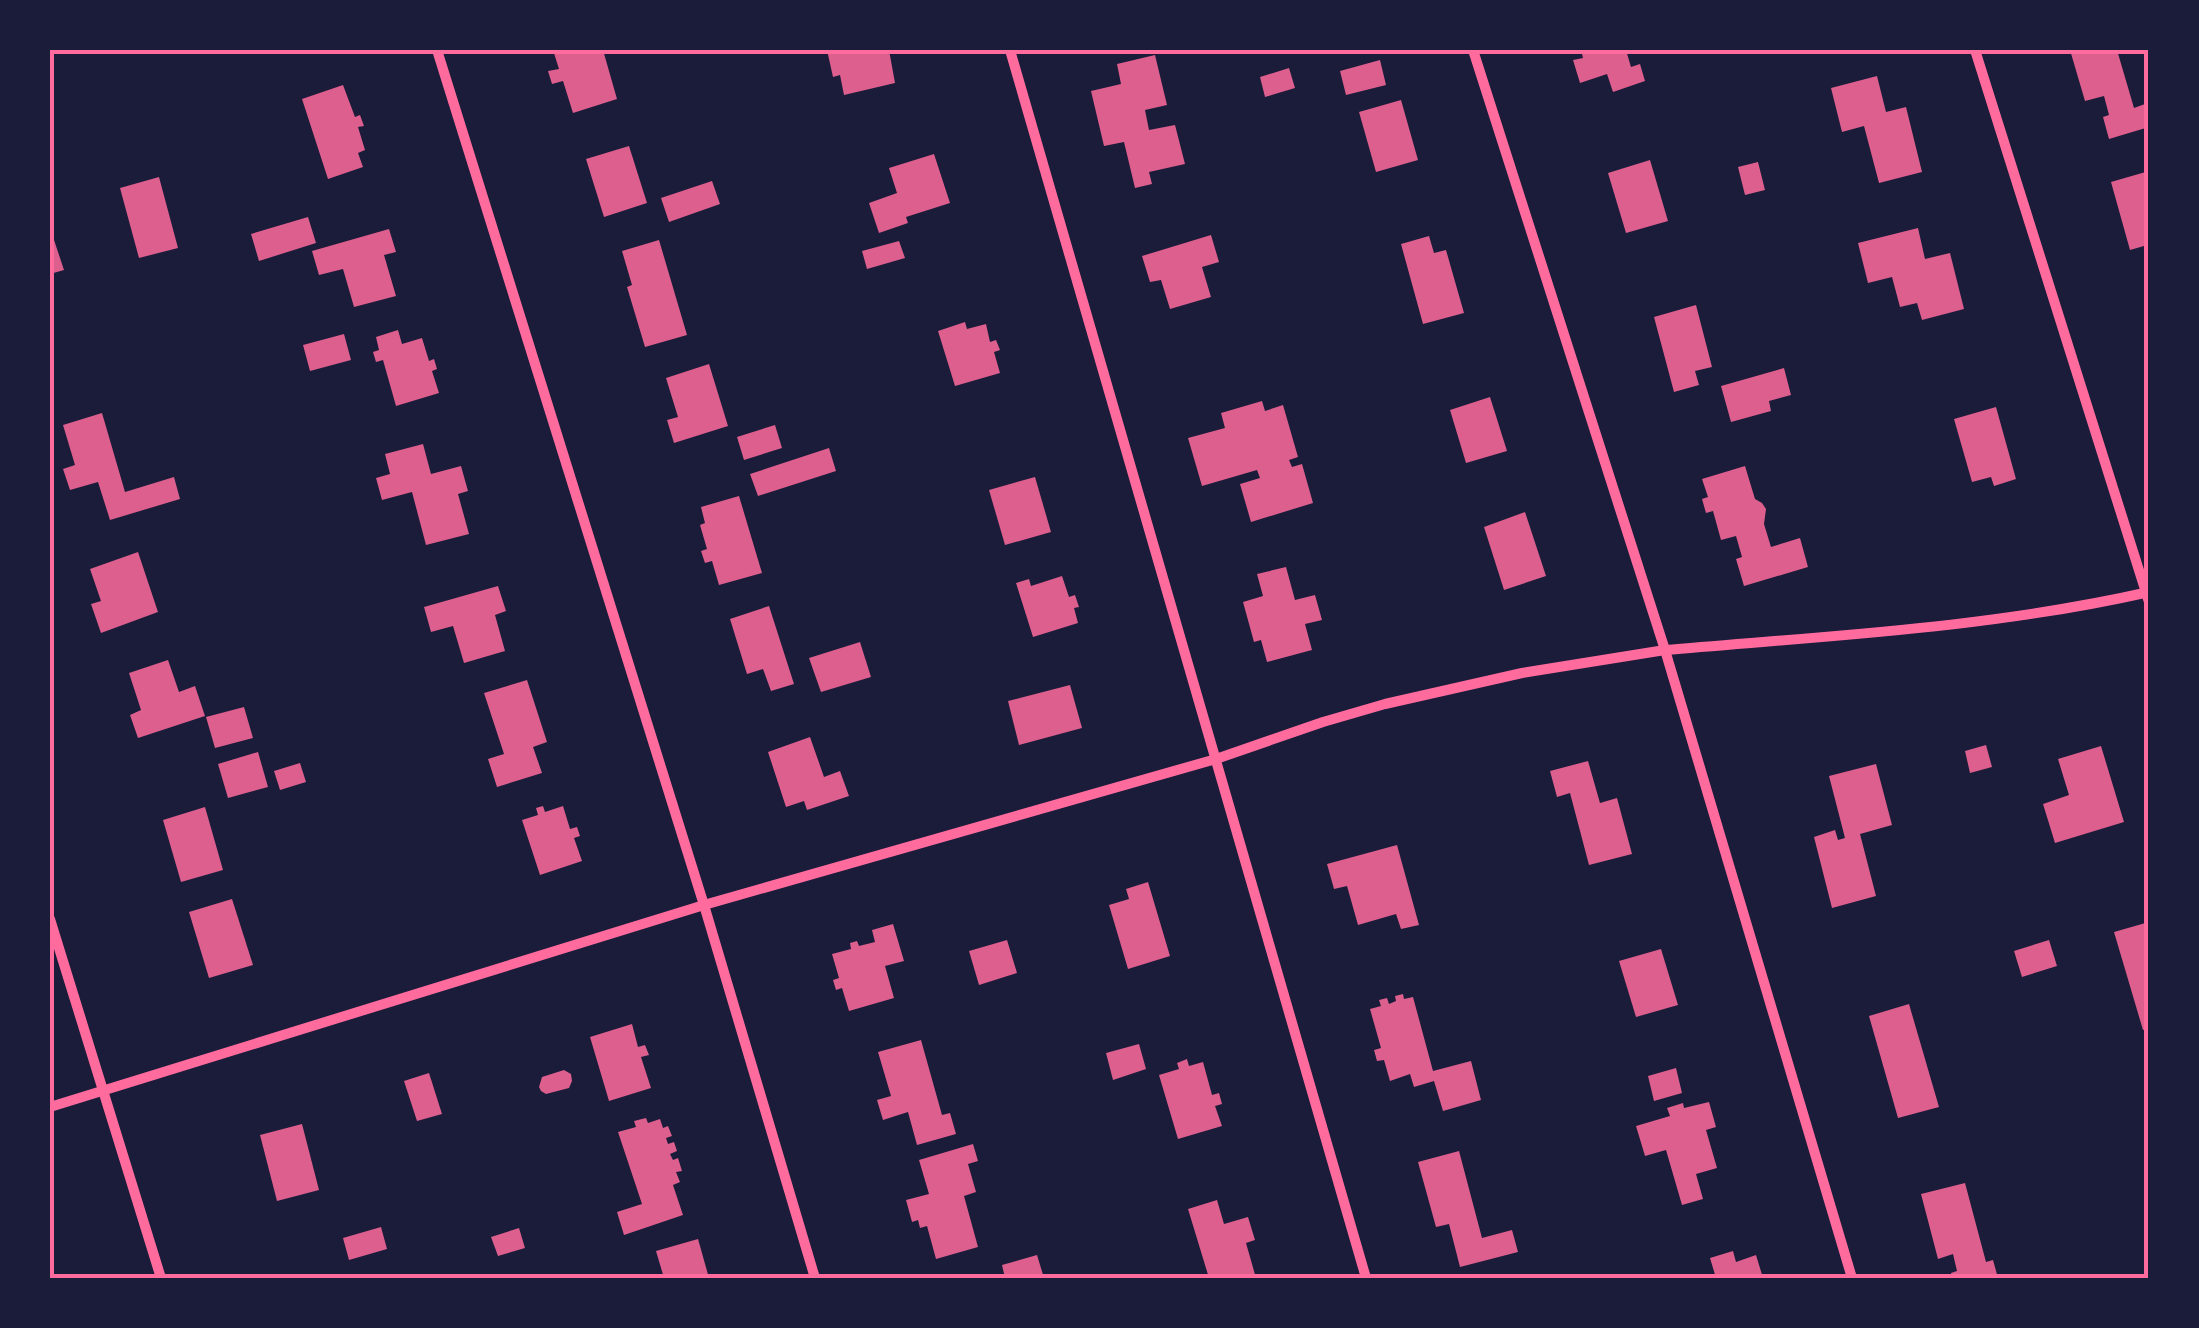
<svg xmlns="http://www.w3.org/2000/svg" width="2199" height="1328" viewBox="0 0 2199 1328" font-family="Rubik,sans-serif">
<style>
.building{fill:#dd5f8e}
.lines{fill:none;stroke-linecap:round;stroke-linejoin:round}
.minor{stroke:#ff6b9d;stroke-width:10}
.neatline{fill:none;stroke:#ff6b9d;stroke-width:4}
</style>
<rect width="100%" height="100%" fill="#1b1b3a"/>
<!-- building -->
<g class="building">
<path d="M 553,50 L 603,50 L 617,99 L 573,113 L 563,81 L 552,84 L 548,71 L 559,69 Z"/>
<path d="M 827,50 L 889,50 L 895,83 L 844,95 L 840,75 L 833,77 Z"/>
<path d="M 1581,50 L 1626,50 L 1631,67 L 1640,64 L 1645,81 L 1613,92 L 1607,74 L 1580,83 L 1573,60 L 1583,58 Z"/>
<path d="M 2070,50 L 2117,50 L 2134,108 L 2145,104 L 2149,127 L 2109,139 L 2103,117 L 2109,115 L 2104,96 L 2085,101 Z"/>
<path d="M 1155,55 L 1167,105 L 1145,110 L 1149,130 L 1175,125 L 1185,164 L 1149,172 L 1152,184 L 1135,188 L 1124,142 L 1104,146 L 1091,91 L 1121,84 L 1117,64 Z"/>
<path d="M 1380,60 L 1386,85 L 1346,95 L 1340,71 Z"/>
<path d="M 1289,68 L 1295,88 L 1265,97 L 1260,77 Z"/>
<path d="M 1877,76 L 1886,112 L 1906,107 L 1922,172 L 1879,183 L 1864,126 L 1842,132 L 1831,88 Z"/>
<path d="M 343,85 L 355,117 L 360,115 L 364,126 L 358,127 L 365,150 L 358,153 L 363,167 L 328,179 L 302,99 Z"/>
<path d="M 1401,100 L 1418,160 L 1376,172 L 1359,112 Z"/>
<path d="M 629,146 L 647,203 L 604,217 L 586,159 Z"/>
<path d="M 934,154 L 950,203 L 906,217 L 908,223 L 879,233 L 869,203 L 897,193 L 889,168 Z"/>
<path d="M 1650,160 L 1668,221 L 1626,233 L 1608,173 Z"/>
<path d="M 1758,162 L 1765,190 L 1745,195 L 1738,167 Z"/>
<path d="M 2149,171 L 2149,261 L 2148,261 L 2144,246 L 2130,250 L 2111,182 Z"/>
<path d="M 159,177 L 178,248 L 139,258 L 120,188 Z"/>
<path d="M 712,181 L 720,204 L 669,222 L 661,198 Z"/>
<path d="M 308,217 L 316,243 L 259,261 L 251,234 Z"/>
<path d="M 50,228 L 64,270 L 50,274 Z"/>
<path d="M 1918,228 L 1925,259 L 1950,253 L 1964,309 L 1922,320 L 1917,303 L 1900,307 L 1892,277 L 1868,283 L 1858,243 Z"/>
<path d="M 389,229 L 396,252 L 384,255 L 396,296 L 354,307 L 343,269 L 319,275 L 312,251 Z"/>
<path d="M 1211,235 L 1219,262 L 1202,267 L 1211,297 L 1170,309 L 1161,280 L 1150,282 L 1142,256 Z"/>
<path d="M 1429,236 L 1434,253 L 1446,250 L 1464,313 L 1423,324 L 1401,244 Z"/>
<path d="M 659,240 L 687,335 L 645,347 L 627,287 L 632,285 L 622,251 Z"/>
<path d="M 899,241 L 905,258 L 867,269 L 862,251 Z"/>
<path d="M 1696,305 L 1712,367 L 1695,371 L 1699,385 L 1674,392 L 1654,317 Z"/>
<path d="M 965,322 L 967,329 L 986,324 L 990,342 L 996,340 L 1000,350 L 994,352 L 1000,373 L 955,386 L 938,331 Z"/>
<path d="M 398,330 L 402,344 L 422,338 L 429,361 L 434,359 L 437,369 L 432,371 L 439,393 L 396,406 L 383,360 L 376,362 L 373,352 L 379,350 L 376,337 Z"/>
<path d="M 344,334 L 351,360 L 310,371 L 303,345 Z"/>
<path d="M 709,364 L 728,426 L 674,443 L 667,420 L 678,417 L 666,378 Z"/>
<path d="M 1784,368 L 1791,395 L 1769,401 L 1771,411 L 1731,422 L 1721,386 Z"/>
<path d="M 1490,397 L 1507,451 L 1466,463 L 1450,410 Z"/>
<path d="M 1262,401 L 1265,411 L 1283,405 L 1298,457 L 1289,460 L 1292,467 L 1302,464 L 1313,503 L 1251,522 L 1240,484 L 1260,478 L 1257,470 L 1202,486 L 1188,438 L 1225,428 L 1221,413 Z"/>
<path d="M 1996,407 L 2016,479 L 1994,486 L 1991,477 L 1972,482 L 1954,419 Z"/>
<path d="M 102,413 L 125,492 L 174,477 L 180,499 L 110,520 L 98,482 L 70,490 L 63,469 L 75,465 L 63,425 Z"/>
<path d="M 775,425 L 782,448 L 744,460 L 737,437 Z"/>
<path d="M 423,444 L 431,474 L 461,466 L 468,491 L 458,494 L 469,534 L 426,545 L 412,492 L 382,500 L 376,478 L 390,474 L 385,454 Z"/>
<path d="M 829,448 L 836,471 L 758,496 L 750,474 Z"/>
<path d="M 1745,466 L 1755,499 L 1762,503 L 1766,509 L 1764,524 L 1771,547 L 1800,538 L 1808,567 L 1744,586 L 1736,559 L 1742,557 L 1736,536 L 1721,540 L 1713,511 L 1706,513 L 1702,499 L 1708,497 L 1702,479 Z"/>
<path d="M 1035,477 L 1051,532 L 1005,545 L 989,490 Z"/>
<path d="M 739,496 L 762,573 L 719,585 L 712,561 L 705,563 L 701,551 L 707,549 L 700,525 L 705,523 L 701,507 Z"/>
<path d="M 1525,512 L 1546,576 L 1504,590 L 1484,527 Z"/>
<path d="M 138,552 L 158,612 L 101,633 L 91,604 L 101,601 L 90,569 Z"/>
<path d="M 1286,567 L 1295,600 L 1315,595 L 1322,620 L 1305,624 L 1312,650 L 1267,662 L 1261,640 L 1254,642 L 1243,602 L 1263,596 L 1257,574 Z"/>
<path d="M 1062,576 L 1069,597 L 1075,595 L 1079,607 L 1074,608 L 1078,623 L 1033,637 L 1016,583 L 1029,579 L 1031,586 Z"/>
<path d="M 498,586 L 506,611 L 495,615 L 505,651 L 464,663 L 453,626 L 431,632 L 424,607 Z"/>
<path d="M 769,606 L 794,684 L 771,691 L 763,669 L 747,674 L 730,619 Z"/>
<path d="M 860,642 L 871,677 L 821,692 L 809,658 Z"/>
<path d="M 168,660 L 179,692 L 195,686 L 205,716 L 138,738 L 130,715 L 141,710 L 129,673 Z"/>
<path d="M 527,680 L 547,742 L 533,747 L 542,773 L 497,787 L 488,759 L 504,754 L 484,693 Z"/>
<path d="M 1070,685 L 1082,728 L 1019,745 L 1008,701 Z"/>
<path d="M 244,707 L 253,738 L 215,748 L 206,717 Z"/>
<path d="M 810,737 L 824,777 L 840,771 L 849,796 L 807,810 L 804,801 L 786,807 L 768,752 Z"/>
<path d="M 1986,745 L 1992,767 L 1970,773 L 1965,751 Z"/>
<path d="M 2101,746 L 2124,822 L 2055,843 L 2043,804 L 2069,795 L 2058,759 Z"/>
<path d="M 258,752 L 268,787 L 228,798 L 218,764 Z"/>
<path d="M 1588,761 L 1600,803 L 1617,798 L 1632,854 L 1589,865 L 1570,793 L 1557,797 L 1550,771 Z"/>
<path d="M 300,763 L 306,782 L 280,790 L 274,771 Z"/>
<path d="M 1876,764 L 1892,825 L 1860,834 L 1876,896 L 1832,908 L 1814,837 L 1835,830 L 1838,840 L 1845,838 L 1829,776 Z"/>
<path d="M 543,806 L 545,812 L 563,806 L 570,829 L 577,827 L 580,836 L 574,838 L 582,861 L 540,875 L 522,820 L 538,815 L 536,808 Z"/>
<path d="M 205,807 L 223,870 L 181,882 L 163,820 Z"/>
<path d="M 1397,845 L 1419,925 L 1401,929 L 1396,914 L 1358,925 L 1347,886 L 1334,889 L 1327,864 Z"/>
<path d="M 1148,882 L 1170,956 L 1128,969 L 1109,905 L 1129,899 L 1126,889 Z"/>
<path d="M 232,899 L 253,965 L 209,978 L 189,912 Z"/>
<path d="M 2149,922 L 2149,1028 L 2143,1030 L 2114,932 Z"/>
<path d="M 893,924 L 904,961 L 885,966 L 894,998 L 849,1011 L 842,988 L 836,990 L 833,980 L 839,978 L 832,954 L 851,949 L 850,943 L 857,941 L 859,946 L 875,942 L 872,930 Z"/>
<path d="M 1007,940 L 1017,973 L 979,985 L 969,951 Z"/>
<path d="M 2049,940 L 2057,966 L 2022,977 L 2014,951 Z"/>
<path d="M 1661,949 L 1678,1005 L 1636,1017 L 1619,961 Z"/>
<path d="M 1403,994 L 1404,999 L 1413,997 L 1433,1071 L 1471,1061 L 1481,1100 L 1443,1111 L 1434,1081 L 1414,1087 L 1410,1074 L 1390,1081 L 1384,1060 L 1377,1061 L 1374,1050 L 1381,1048 L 1370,1009 L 1381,1006 L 1379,1000 L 1387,998 L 1389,1004 L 1396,1001 L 1395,996 Z"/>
<path d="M 1909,1004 L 1939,1107 L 1898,1118 L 1869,1016 Z"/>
<path d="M 632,1024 L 638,1047 L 645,1045 L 649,1055 L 641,1057 L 651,1088 L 609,1101 L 590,1037 Z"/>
<path d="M 921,1040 L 942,1115 L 950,1113 L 956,1134 L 917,1145 L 908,1112 L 883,1120 L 877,1100 L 891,1096 L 878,1052 Z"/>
<path d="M 1139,1044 L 1146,1069 L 1113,1080 L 1106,1053 Z"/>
<path d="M 1187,1059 L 1189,1066 L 1203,1062 L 1212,1095 L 1219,1093 L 1222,1104 L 1215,1106 L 1222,1126 L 1178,1139 L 1159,1075 L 1179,1069 L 1177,1063 Z"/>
<path d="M 1676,1068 L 1682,1093 L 1654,1101 L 1648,1076 Z"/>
<path d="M 564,1070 L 571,1074 L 572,1081 L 569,1088 L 546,1094 L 541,1091 L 539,1087 L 542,1077 Z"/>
<path d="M 429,1073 L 442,1114 L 417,1121 L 404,1081 Z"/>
<path d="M 1709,1102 L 1716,1127 L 1706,1130 L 1717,1168 L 1696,1174 L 1703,1199 L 1682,1205 L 1666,1150 L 1645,1156 L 1636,1126 L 1670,1116 L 1667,1108 L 1683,1103 L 1684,1108 Z"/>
<path d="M 646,1118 L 648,1123 L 660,1119 L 663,1128 L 668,1126 L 672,1136 L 666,1138 L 668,1144 L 674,1142 L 677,1151 L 670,1154 L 673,1160 L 678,1158 L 682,1171 L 676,1172 L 680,1182 L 673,1185 L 683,1215 L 624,1235 L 617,1212 L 642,1204 L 618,1132 L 636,1127 L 634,1121 Z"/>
<path d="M 302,1124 L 319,1190 L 277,1201 L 260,1135 Z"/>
<path d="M 973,1144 L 978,1161 L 968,1164 L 976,1192 L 964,1196 L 978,1247 L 936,1259 L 927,1226 L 920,1228 L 918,1220 L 912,1222 L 906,1200 L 929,1194 L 919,1160 Z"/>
<path d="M 1459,1151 L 1482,1238 L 1512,1230 L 1518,1252 L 1460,1267 L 1449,1224 L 1436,1227 L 1418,1162 Z"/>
<path d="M 1965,1183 L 1986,1262 L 1993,1260 L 1998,1278 L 1952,1278 L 1951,1273 L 1957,1271 L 1953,1254 L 1938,1259 L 1921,1194 Z"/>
<path d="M 1217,1200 L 1224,1224 L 1248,1217 L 1255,1240 L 1246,1243 L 1256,1278 L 1209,1278 L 1188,1209 Z"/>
<path d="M 381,1227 L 387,1249 L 349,1260 L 343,1238 Z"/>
<path d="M 519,1228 L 525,1248 L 498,1256 L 491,1237 Z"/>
<path d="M 698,1239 L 709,1278 L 664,1278 L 656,1251 Z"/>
<path d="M 1733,1251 L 1736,1262 L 1756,1255 L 1763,1278 L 1716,1278 L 1710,1258 Z"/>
<path d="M 1037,1255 L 1044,1278 L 1005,1278 L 1002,1265 Z"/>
</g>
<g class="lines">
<!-- minor -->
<g class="minor">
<path d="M 437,50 L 704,905 L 815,1278"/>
<path d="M 1010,50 L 1366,1278"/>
<path d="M 1473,50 L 1665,650 L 1852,1278"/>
<path d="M 1975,50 L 2149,602"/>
<path d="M 50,919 L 161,1278"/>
<path d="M 50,1107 L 704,905 L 1216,759 L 1323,722 L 1385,704 L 1522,673 L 1665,650 C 1827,636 1990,628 2149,592"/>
</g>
</g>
<!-- border -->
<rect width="2199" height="1328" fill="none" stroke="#1b1b3a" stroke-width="105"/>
<rect x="52" y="52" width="2094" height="1224" class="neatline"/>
</svg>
